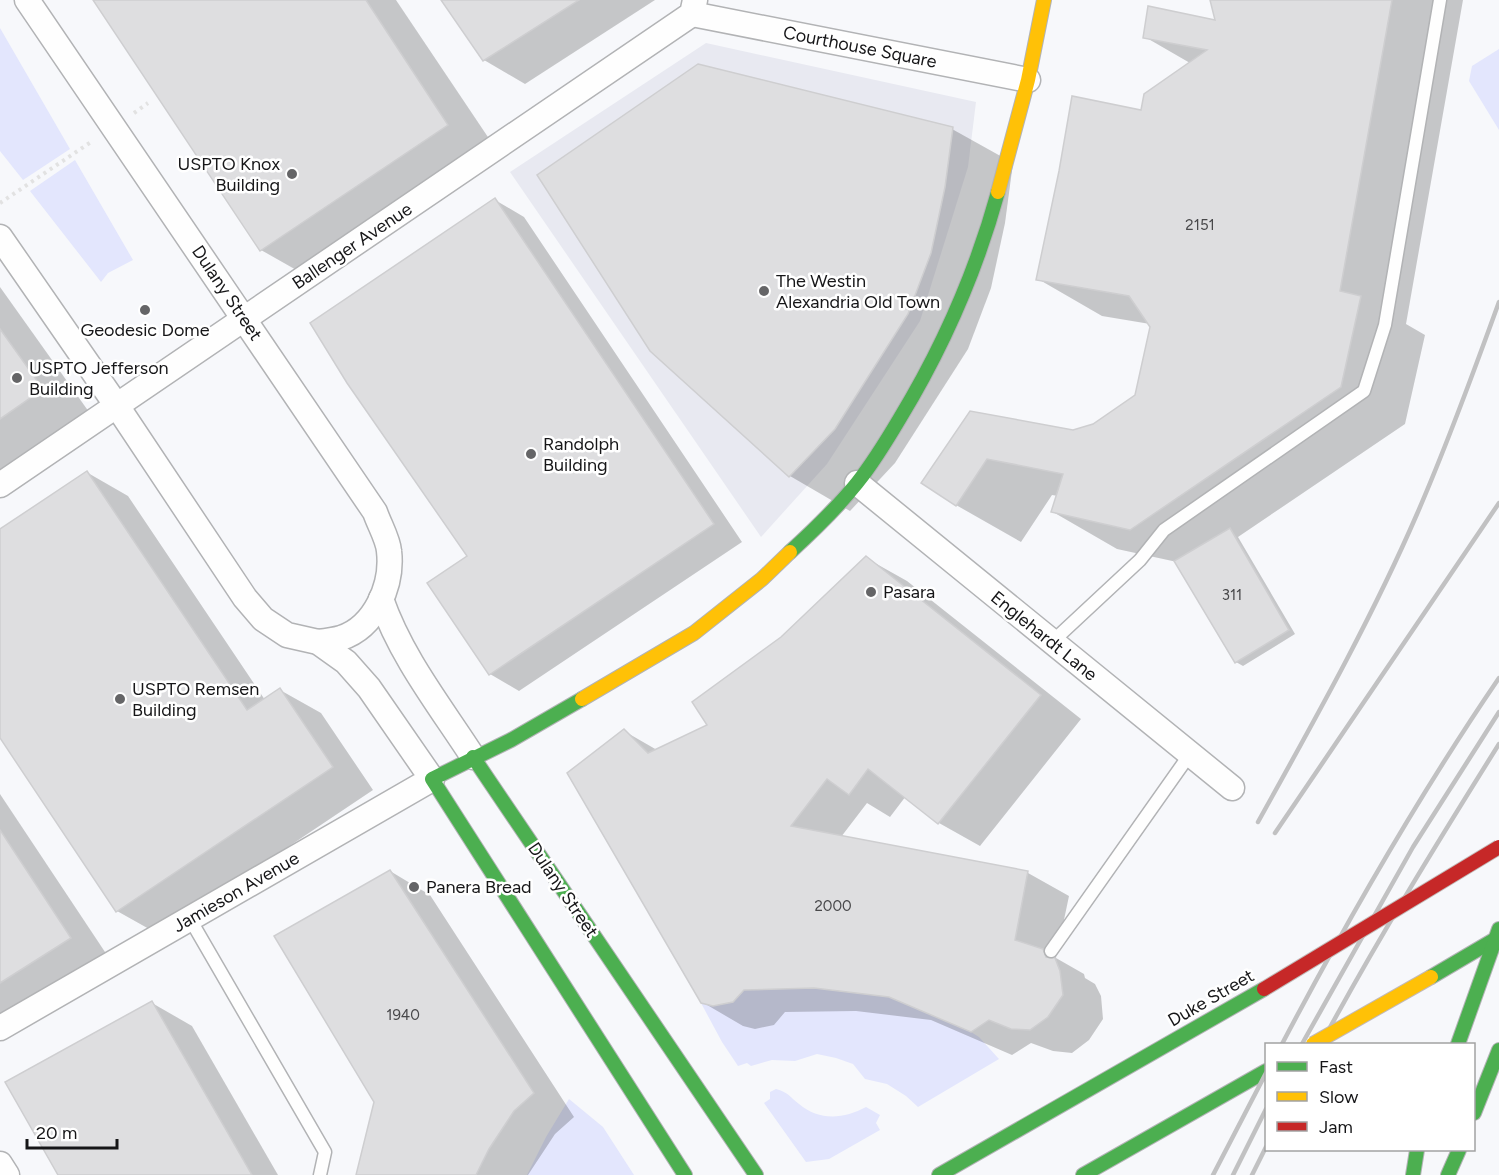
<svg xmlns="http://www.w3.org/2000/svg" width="1499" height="1175" viewBox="0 0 1499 1175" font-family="Figtree,sans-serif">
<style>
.built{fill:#e8e9f1}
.green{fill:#e3e6fd}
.shadow{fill:#0003}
.building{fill:#dedee0;stroke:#ceced0;stroke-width:1.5}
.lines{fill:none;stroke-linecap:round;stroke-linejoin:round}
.lane-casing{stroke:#b2b3b5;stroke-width:15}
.street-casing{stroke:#b2b3b5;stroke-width:27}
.fast-casing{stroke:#b2b3b5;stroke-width:16}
.slow-casing{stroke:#b2b3b5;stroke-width:16}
.path{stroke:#e2e2e2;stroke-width:4;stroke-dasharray:3 4.5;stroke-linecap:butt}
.lane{stroke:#fefefe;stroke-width:12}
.street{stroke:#fefefe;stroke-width:24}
.fast{stroke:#4caf50;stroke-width:14}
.slow{stroke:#ffc107;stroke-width:14}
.rail{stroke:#c1c1c2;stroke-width:4.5}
.slow-bridge-casing{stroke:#c2b9b7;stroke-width:16;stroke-linecap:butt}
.jam-bridge-casing{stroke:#c2b9b7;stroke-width:16;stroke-linecap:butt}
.slow-bridge{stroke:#ffc107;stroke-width:14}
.jam-bridge{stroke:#c62828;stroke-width:14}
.poi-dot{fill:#656567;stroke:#fff;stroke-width:2}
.labels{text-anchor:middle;stroke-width:5;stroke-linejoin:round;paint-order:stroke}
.number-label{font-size:15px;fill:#48484a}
.street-label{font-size:18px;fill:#161618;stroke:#fff}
.poi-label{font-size:18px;fill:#161618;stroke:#fff;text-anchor:start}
</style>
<rect width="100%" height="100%" fill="#f7f8fb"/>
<!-- built -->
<path class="built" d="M 706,43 L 976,102 L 968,167 L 920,321 L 827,464 L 761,537 L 510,172 Z"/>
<!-- green -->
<g class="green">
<path d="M 0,28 L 70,149 L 23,180 L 0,151 Z"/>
<path d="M 1499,49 L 1499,130 L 1469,81 L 1472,66 Z"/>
<path d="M 75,160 L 133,260 L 108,273 L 101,282 L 30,191 Z"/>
<path d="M 814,988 L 889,997 L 971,1032 L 979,1037 L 999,1059 L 918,1107 L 906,1096 L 887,1084 L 865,1079 L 853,1064 L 836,1058 L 817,1054 L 795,1061 L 772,1060 L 751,1066 L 747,1063 L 738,1066 L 722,1042 L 701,1003 L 713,1006 L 733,1002 L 744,990 Z"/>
<path d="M 776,1089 C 788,1092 790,1097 799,1104 C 819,1121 844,1119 866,1107 L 880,1115 L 876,1123 L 880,1130 L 829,1159 L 806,1162 L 764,1103 L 770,1099 L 770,1092 Z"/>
<path d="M 569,1099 L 603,1127 L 634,1175 L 527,1175 L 546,1137 Z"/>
</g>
<!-- shadow -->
<g class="shadow">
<path d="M 96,0 L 396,0 L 500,155 L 314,280 L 261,250 Z"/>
<path d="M 443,0 L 655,0 L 525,84 L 484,60 Z"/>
<path d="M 1212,0 L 1463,0 L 1406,324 L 1425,335 L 1405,424 L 1238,537 L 1295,634 L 1243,666 L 1236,662 L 1177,562 L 1117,549 L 1053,512 L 1058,496 L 1052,495 L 1021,542 L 956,505 L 970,412 L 1073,432 L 1094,425 L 1136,396 L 1151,327 L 1150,324 L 1102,316 L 1038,279 L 1142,111 L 1190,63 L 1145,37 L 1216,22 Z"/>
<path d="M 952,129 L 1013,163 L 1005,223 L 991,288 L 968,349 L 895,463 L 850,511 L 790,476 Z"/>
<path d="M 495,200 L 524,217 L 742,542 L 519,691 L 490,674 L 429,584 L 469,557 Z"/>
<path d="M 0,287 L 94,419 L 0,486 Z"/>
<path d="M 88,473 L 128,496 L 265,700 L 280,690 L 321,713 L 373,790 L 158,934 L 117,911 L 0,735 L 0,531 Z"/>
<path d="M 866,558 L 907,581 L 1081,719 L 980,846 L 939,823 L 906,796 L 890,817 L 867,803 L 841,837 L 1028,873 L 1069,896 L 1056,958 L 1084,974 L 1085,978 L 1095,984 L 1101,996 L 1103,1019 L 1089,1040 L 1072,1053 L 1053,1051 L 1031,1043 L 1012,1055 L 931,1020 L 856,1011 L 785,1012 L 774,1025 L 755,1029 L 743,1026 L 702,1002 L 624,731 L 657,750 L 709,726 L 782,639 Z"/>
<path d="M 0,794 L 111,961 L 0,1015 Z"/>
<path d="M 390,871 L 430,895 L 574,1117 L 555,1134 L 528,1175 L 358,1175 L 376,1102 Z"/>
<path d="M 152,1003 L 192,1026 L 278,1175 L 60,1175 Z"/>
</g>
<!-- building -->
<g class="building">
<path d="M 93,0 L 366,0 L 448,125 L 260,251 Z"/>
<path d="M 441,0 L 579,0 L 483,61 Z"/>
<path d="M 1210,0 L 1392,0 L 1340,291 L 1361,296 L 1341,387 L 1130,530 L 1051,512 L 1063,474 L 987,459 L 956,506 L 921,483 L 970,411 L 1073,430 L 1093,424 L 1135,395 L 1150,327 L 1129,296 L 1036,280 L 1059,171 L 1072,96 L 1141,110 L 1144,94 L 1207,50 L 1143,38 L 1148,6 L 1215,20 Z"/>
<path d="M 698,64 L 953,127 L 945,187 L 931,253 L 908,314 L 835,429 L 789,477 L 650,351 L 537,175 Z"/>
<path d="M 495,198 L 714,524 L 489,675 L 427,583 L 467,556 L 347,383 L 310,323 Z"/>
<path d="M 0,329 L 43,389 L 0,419 Z"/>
<path d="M 87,471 L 247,710 L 280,688 L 333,767 L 116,912 L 0,738 L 0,529 Z"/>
<path d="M 1230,528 L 1289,630 L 1235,663 L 1174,561 Z"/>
<path d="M 866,556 L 1041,695 L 938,824 L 868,769 L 849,795 L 827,779 L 791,826 L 1028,871 L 1015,940 L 1043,949 L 1046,957 L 1055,958 L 1060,971 L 1063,995 L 1048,1017 L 1030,1030 L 1011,1029 L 989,1020 L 971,1032 L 889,997 L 814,988 L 744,990 L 733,1002 L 713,1006 L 701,1003 L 567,773 L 624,729 L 648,753 L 707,725 L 692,702 L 781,637 Z"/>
<path d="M 0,830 L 71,938 L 0,983 Z"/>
<path d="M 390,870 L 534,1093 L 514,1111 L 489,1149 L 476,1175 L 356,1175 L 374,1102 L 274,936 Z"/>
<path d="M 152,1001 L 252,1175 L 58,1175 L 5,1082 Z"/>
</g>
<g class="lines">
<defs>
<g id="lane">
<path d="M 1052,642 L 1140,560 L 1164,530 L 1364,391 L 1385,325 L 1440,0"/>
<path d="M 190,919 L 325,1152 L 320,1175"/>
<path d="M 1051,951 L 1190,754"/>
</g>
<g id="street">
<path d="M 27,0 L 375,512 C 379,524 388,539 389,551 C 393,585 375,627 341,638 C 334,640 326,641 318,642"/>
<path d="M 692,14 L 1028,80"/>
<path d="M 0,237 L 117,406 L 245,598 L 263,619 L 287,635 L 318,642 L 346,662 L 369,688 L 432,779 L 0,1028"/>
<path d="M 857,483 L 1232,788"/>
<path d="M 0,485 L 692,14 L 695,0"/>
<path d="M 381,599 C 401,657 440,706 473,757"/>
<path d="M 0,1164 L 7,1175"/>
</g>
<g id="fast">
<path d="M 790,552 C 813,531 837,508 857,483 C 873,463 887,440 900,418 C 943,347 976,272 998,192"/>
<path d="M 582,699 L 511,740 L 432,779 L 685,1175"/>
<path d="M 473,757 L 756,1175"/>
<path d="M 1431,977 L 1499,937"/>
<path d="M 1458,1044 L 1499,929"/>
<path d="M 1474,1113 L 1499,1050"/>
<path d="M 939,1175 L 1264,989"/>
<path d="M 1083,1175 L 1266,1071"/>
<path d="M 1413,1175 L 1417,1150"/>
<path d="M 1448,1175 L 1459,1150"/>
</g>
<g id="slow">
<path d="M 998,192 L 1028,80 L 1044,0"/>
<path d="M 582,699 L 694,633 L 762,579 L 790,552"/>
</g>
</defs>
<!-- lane casing -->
<use href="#lane" class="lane-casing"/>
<!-- street casing -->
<use href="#street" class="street-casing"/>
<!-- fast casing -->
<use href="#fast" class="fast-casing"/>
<!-- slow casing -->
<use href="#slow" class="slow-casing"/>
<!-- path -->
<g class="path">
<path d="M 134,113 L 148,103"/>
<path d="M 0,203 L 91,142"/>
</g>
<!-- lane -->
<use href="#lane" class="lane"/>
<!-- street -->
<use href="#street" class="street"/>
<!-- fast -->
<use href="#fast" class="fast"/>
<!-- slow -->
<use href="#slow" class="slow"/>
<!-- rail -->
<g class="rail">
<path d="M 1258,822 C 1314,721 1371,620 1417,514 C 1447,445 1473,374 1499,302"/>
<path d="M 1275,833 L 1499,503"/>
<path d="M 1282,1044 C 1348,919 1419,795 1499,678"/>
<path d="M 1302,1044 L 1413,847 L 1499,712"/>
<path d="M 1321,1044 C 1376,942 1437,843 1499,744"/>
<path d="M 1213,1175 L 1266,1073"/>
<path d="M 1233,1175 L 1266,1109"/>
<path d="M 1252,1175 L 1266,1147"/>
</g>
<defs>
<path id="slow-bridge" d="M 1313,1044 L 1431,977"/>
<path id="jam-bridge" d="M 1264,989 L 1499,847"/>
</defs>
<!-- slow-bridge casing -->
<use href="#slow-bridge" class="slow-bridge-casing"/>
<!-- jam-bridge casing -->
<use href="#jam-bridge" class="jam-bridge-casing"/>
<!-- slow-bridge -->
<use href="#slow-bridge" class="slow-bridge"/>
<!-- jam-bridge -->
<use href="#jam-bridge" class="jam-bridge"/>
</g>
<!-- markers -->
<g class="poi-dot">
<circle cx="292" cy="174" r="6"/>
<circle cx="764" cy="291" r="6"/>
<circle cx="145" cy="310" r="6"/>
<circle cx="17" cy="378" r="6"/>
<circle cx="531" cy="454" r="6"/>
<circle cx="871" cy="592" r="6"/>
<circle cx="120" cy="699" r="6"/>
<circle cx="414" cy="887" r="6"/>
</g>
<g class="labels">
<!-- number labels -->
<g class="number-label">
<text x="1200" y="230">2151</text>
<text x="1232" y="600">311</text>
<text x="833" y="911">2000</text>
<text x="403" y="1020">1940</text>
</g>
<!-- street labels -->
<g class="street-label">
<text transform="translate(860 47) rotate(11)" y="6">Courthouse Square</text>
<text transform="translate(352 246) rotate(-34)" y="6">Ballenger Avenue</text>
<text transform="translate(227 293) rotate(56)" y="6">Dulany Street</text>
<text transform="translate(1044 636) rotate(39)" y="6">Englehardt Lane</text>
<text transform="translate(563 890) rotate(56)" y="6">Dulany Street</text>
<text transform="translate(236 892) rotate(-30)" y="6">Jamieson Avenue</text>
<text transform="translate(1211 998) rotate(-30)" y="6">Duke Street</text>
</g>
<!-- poi labels -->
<g class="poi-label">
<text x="280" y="170" text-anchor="end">USPTO Knox<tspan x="280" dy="21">Building</tspan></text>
<text x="776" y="287">The Westin<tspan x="776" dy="21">Alexandria Old Town</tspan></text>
<text x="145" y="336" text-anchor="middle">Geodesic Dome</text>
<text x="29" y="374">USPTO Jefferson<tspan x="29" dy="21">Building</tspan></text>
<text x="543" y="450">Randolph<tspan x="543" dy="21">Building</tspan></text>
<text x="883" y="598">Pasara</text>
<text x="132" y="695">USPTO Remsen<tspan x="132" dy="21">Building</tspan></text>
<text x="426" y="893">Panera Bread</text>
</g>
</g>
<!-- legend -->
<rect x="1265" y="1043" width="210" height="108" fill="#ffffff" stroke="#a2a2a3" stroke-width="1.5"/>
<rect x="1277" y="1062" width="30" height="9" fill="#4caf50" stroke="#a2a2a3" stroke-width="1.5"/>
<text x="1319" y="1073" font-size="18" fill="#161618">Fast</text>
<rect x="1277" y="1092" width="30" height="9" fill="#ffc107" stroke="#a2a2a3" stroke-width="1.5"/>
<text x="1319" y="1103" font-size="18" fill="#161618">Slow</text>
<rect x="1277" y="1122" width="30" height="9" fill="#c62828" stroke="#a2a2a3" stroke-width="1.5"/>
<text x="1319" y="1133" font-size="18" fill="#161618">Jam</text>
<!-- scale -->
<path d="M27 1139v9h90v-9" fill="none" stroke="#161618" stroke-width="3"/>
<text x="36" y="1139" font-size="18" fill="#161618" stroke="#ffffff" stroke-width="4.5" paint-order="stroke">20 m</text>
</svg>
